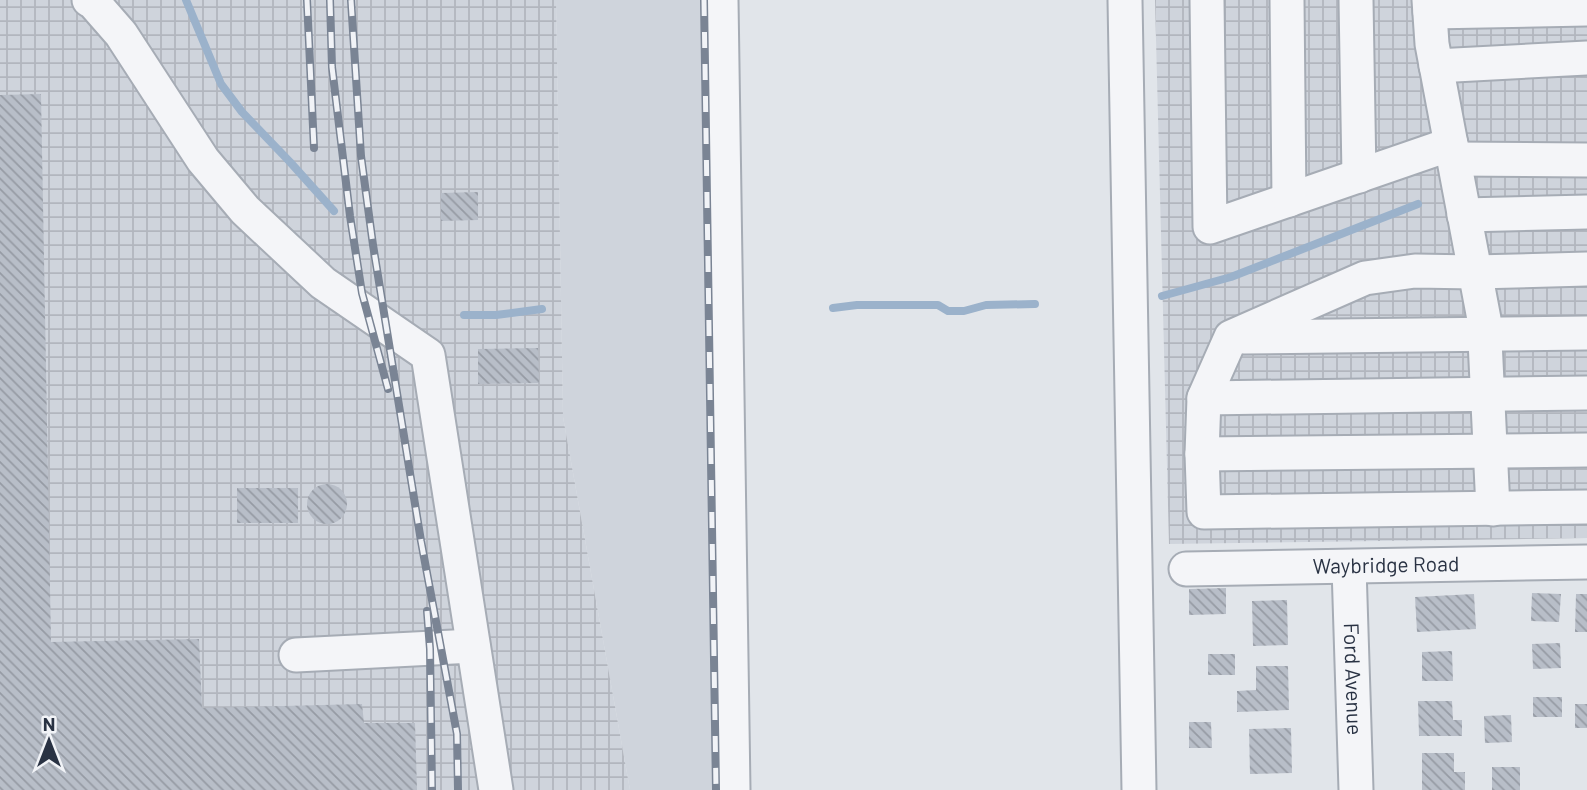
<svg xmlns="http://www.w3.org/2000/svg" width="1587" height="790" viewBox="0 0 1587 790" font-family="Barlow,sans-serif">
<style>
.built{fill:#cfd4dc}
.industrial{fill:url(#industrial-grid)}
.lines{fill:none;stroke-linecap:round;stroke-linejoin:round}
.stream{stroke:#9bb2cb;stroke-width:8}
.building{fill:url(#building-back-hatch)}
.minor-casing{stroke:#a6acb5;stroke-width:37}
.minor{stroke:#f4f5f8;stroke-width:33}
.rail-casing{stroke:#7a8494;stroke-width:8}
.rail{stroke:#f1f3f7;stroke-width:5;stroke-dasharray:16;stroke-linecap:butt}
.labels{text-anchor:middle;stroke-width:5;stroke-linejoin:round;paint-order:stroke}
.street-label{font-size:21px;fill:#293243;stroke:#f1f3f7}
</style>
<defs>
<pattern id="industrial-grid" width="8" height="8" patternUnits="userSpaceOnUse" patternTransform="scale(1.75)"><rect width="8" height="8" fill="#cfd4dc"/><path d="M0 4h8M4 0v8" fill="none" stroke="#b2b6be"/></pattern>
<pattern id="building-back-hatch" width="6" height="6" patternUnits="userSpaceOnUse" patternTransform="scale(1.75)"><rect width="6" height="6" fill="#b8bec8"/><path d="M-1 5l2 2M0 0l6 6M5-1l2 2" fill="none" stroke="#969ba4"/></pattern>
</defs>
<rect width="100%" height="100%" fill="#e1e5ea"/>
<!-- built -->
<path class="built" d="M 556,0 L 721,0 L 733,790 L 630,790 L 563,417 Z"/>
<!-- industrial -->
<g class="industrial">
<path d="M 0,0 L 556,0 L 563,417 L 630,790 L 0,790 Z"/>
<path d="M 1155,0 L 1587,0 L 1587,538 L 1169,544 Z"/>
</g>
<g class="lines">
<!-- stream -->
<g class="stream">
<path d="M 186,0 L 221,84 L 242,112 L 290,162 L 334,211"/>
<path d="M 1162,296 L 1231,277 L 1418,204"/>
<path d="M 833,308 L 857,305 L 938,305 L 948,311 L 964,311 L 986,305 L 1035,304"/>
<path d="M 464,315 L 496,315 L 542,309"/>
</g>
</g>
<!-- building -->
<g class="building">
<path d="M 41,94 L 51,642 L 199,639 L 202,708 L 362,704 L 364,723 L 415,723 L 417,790 L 0,790 L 0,95 Z"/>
<path d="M 478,192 L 478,220 L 441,221 L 441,193 Z"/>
<path d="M 538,348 L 539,383 L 478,384 L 478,349 Z"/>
<circle cx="327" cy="504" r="20"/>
<rect x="237" y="488" width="61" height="35"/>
<path d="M 1226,588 L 1226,614 L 1189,615 L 1189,589 Z"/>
<path d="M 1532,593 L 1561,594 L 1559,622 L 1531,621 Z"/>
<path d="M 1474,594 L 1476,629 L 1417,632 L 1415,597 Z"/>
<path d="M 1576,594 L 1587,594 L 1587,632 L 1575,632 Z"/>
<path d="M 1287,600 L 1288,645 L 1253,646 L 1252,601 Z"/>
<path d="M 1560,643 L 1561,668 L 1533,669 L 1532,644 Z"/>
<path d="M 1452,651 L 1453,681 L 1422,681 L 1422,652 Z"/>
<rect x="1208" y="654" width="27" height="21"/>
<path d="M 1256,666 L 1288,666 L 1289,710 L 1237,712 L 1237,691 L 1256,690 Z"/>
<rect x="1533" y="697" width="29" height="20"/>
<path d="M 1418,701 L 1452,701 L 1453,720 L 1462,720 L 1462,736 L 1419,736 Z"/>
<rect x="1575" y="704" width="12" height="24"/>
<path d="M 1511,715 L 1512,742 L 1485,743 L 1484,716 Z"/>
<path d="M 1189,722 L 1211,722 L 1212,748 L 1189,748 Z"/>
<path d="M 1291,728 L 1292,773 L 1250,774 L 1249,729 Z"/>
<path d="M 1422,753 L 1454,753 L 1454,772 L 1465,772 L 1465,790 L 1422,790 Z"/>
<rect x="1492" y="767" width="28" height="23"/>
</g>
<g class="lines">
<defs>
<g id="minor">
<path d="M 89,0 L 93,2 L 121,34 L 203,160 L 245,210 L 323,283 L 428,355 L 496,790"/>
<path d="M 721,0 L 733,790"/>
<path d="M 1125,0 L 1139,790"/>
<path d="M 1207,0 L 1210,227 L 1451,144"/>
<path d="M 1287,0 L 1289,200"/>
<path d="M 1356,0 L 1359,176"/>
<path d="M 1429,0 L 1432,44 L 1484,319 L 1493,509"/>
<path d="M 1430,12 L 1587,9"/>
<path d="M 1436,66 L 1587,58"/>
<path d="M 1454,159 L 1587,160"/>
<path d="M 1464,215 L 1587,212"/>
<path d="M 1587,269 L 1475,272 L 1415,271 L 1365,278 L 1231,337 L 1204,398 L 1202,454 L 1204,512 L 1587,507"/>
<path d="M 1244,337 L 1587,333"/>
<path d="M 1204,398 L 1587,393"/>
<path d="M 1202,454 L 1587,450"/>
<path id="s1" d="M 1349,567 L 1356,790"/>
<path id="s2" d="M 1186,569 L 1587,562"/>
<path d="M 296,655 L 473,646"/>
</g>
</defs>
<!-- minor casing -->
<use href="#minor" class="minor-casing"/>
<!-- minor -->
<use href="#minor" class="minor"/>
<defs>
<g id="rail">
<path d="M 307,0 L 314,148"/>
<path d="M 330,0 L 332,67 L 350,216 L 362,293 L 388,389"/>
<path d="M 351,0 L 361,156 L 373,245 L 421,541 L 457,734 L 458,790"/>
<path d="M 704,0 L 716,790"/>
<path d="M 427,611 L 430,649 L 432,790"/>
</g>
</defs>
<!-- rail casing -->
<use href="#rail" class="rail-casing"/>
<!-- rail -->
<use href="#rail" class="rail"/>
</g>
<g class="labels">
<!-- street labels -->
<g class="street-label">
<text dy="7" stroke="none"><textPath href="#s2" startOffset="200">Waybridge Road</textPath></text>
<text dy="7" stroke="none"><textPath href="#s1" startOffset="112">Ford Avenue</textPath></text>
</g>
</g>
<!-- north arrow -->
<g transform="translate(49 741)" stroke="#f1f3f7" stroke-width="5" paint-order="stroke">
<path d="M0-5L12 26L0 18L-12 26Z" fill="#293243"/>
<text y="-10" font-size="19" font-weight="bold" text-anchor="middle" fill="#293243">N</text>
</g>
</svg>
